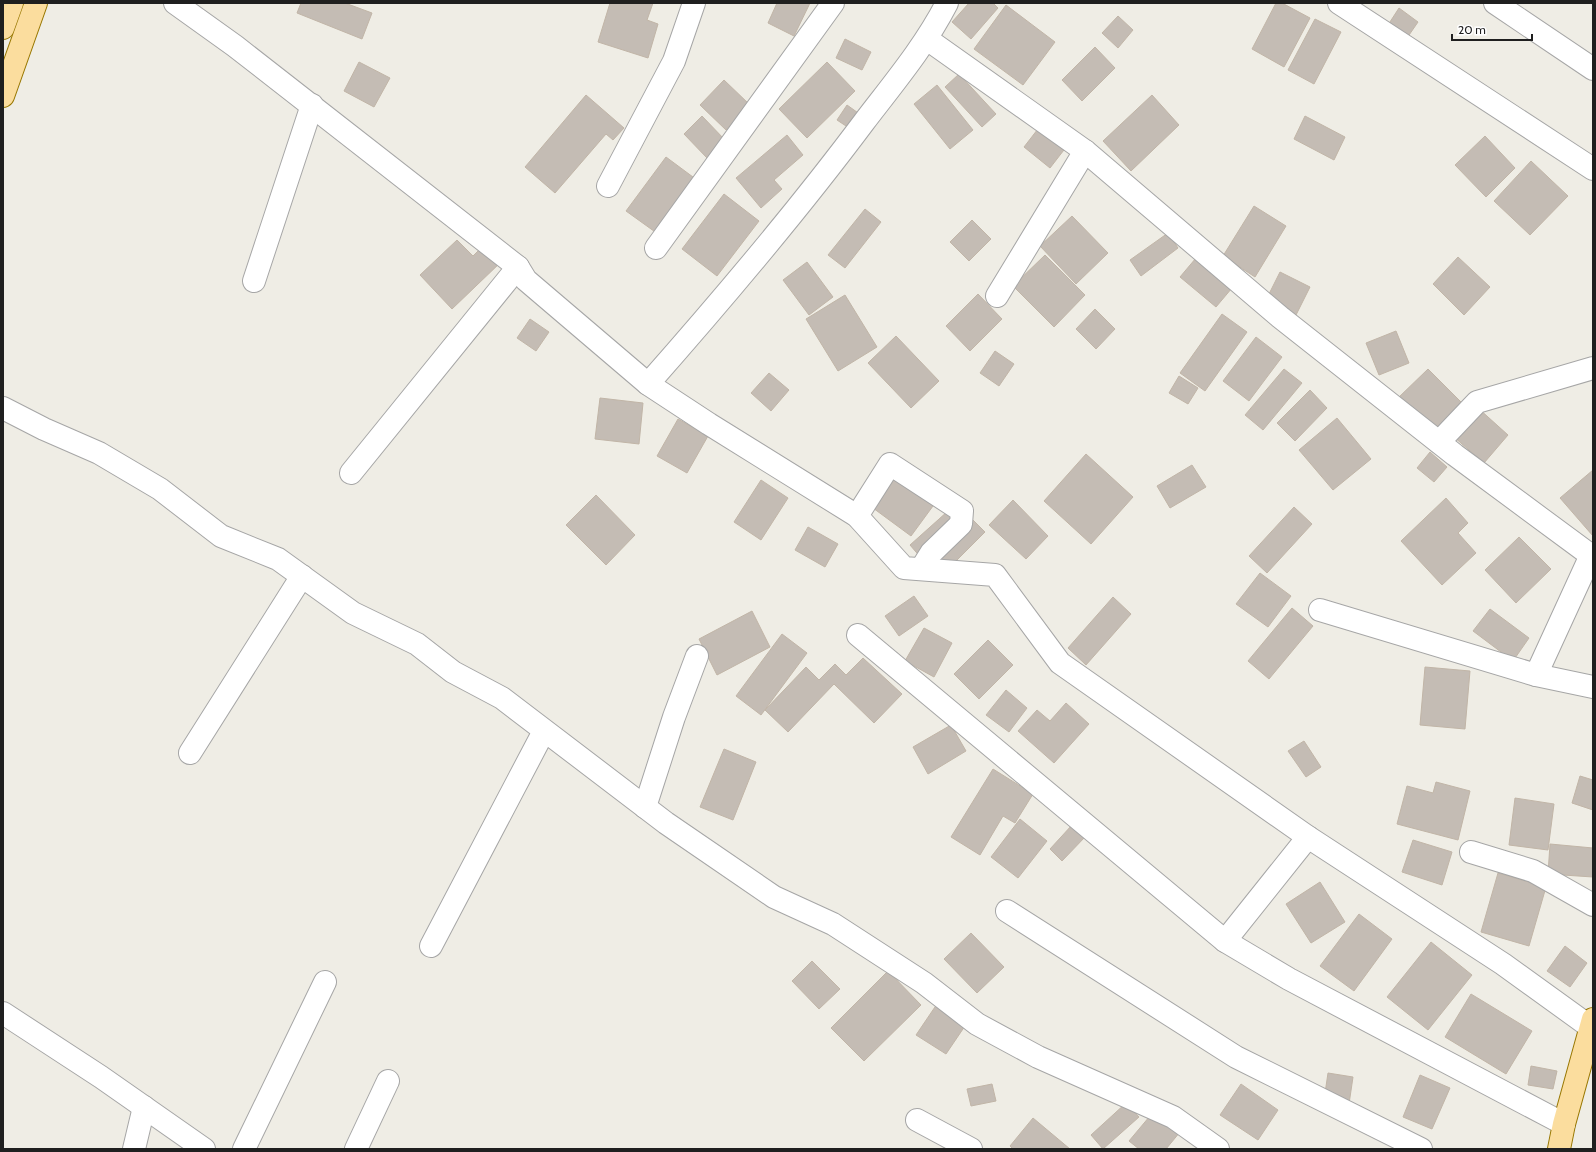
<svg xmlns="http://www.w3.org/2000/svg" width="1596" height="1152" viewBox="0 0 1596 1152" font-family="Cabin,sans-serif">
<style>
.building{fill:#c4bcb4;stroke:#c1b5a7}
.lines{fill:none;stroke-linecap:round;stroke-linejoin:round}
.minor-casing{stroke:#a6a6a6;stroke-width:24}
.major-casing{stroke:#987701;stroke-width:24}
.minor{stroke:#fff;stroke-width:22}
.major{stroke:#fbdd9e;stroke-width:22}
</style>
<rect width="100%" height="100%" fill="#efede5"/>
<!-- building -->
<g class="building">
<path d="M 301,3 L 345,3 L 372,13 L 362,39 L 297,13 Z"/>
<path d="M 610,3 L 653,3 L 647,20 L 658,24 L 648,58 L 598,42 Z"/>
<path d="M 777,3 L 810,3 L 794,36 L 768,23 Z"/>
<path d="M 969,3 L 993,3 L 998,8 L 971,39 L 952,22 Z"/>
<path d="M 1276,3 L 1282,3 L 1310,18 L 1284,67 L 1252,49 Z"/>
<path d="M 1006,5 L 1055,42 L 1023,85 L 974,49 Z"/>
<path d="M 1399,8 L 1418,22 L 1407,38 L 1388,25 Z"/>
<path d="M 1118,16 L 1133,30 L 1118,48 L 1102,33 Z"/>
<path d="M 1315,19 L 1341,32 L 1314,84 L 1288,70 Z"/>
<path d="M 845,39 L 871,52 L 862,70 L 836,58 Z"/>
<path d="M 1095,47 L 1115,68 L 1082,101 L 1062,80 Z"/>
<path d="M 359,62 L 390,78 L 374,107 L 344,91 Z"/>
<path d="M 827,62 L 855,91 L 807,138 L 779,109 Z"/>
<path d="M 959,74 L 996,114 L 982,127 L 945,87 Z"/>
<path d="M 724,80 L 749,104 L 726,130 L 700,105 Z"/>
<path d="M 937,85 L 973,130 L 950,149 L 914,104 Z"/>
<path d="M 586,95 L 624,128 L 613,140 L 606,134 L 555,193 L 525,167 Z"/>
<path d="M 1152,95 L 1179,125 L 1131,171 L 1103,141 Z"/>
<path d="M 847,105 L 861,115 L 852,130 L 837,120 Z"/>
<path d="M 702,116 L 725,140 L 707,158 L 684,134 Z"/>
<path d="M 1305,116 L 1345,137 L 1334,160 L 1294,139 Z"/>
<path d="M 1041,125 L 1067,146 L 1050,168 L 1024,147 Z"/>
<path d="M 787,135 L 803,155 L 774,180 L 782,189 L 761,208 L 736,178 Z"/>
<path d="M 1485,136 L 1515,168 L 1486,197 L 1455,165 Z"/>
<path d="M 666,157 L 697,180 L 658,234 L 626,211 Z"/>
<path d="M 1531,161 L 1568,196 L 1530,235 L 1494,201 Z"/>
<path d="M 724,194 L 759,221 L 717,276 L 682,249 Z"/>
<path d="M 1254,206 L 1286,226 L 1255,277 L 1223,256 Z"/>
<path d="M 865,209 L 881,222 L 845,268 L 828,255 Z"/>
<path d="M 1072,216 L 1108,253 L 1076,284 L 1040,246 Z"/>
<path d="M 972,220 L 991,239 L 969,261 L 950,242 Z"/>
<path d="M 1168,233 L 1178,248 L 1141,276 L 1130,260 Z"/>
<path d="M 457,240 L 473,256 L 484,245 L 501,262 L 452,309 L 420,275 Z"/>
<path d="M 1045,255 L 1085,295 L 1054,327 L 1013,286 Z"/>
<path d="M 1458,257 L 1490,287 L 1464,315 L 1433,284 Z"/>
<path d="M 1196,258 L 1232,288 L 1216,307 L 1180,277 Z"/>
<path d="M 807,262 L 833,297 L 809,315 L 783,280 Z"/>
<path d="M 1280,272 L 1310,287 L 1296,315 L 1266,300 Z"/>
<path d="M 978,294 L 1002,319 L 970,351 L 946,326 Z"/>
<path d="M 845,295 L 877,347 L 838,371 L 806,319 Z"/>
<path d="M 1095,309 L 1115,329 L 1096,349 L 1076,329 Z"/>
<path d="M 1222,314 L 1247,332 L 1205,391 L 1180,373 Z"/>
<path d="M 530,319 L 549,332 L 536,351 L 517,338 Z"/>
<path d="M 1396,331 L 1409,363 L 1379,375 L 1366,343 Z"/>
<path d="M 896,336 L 939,381 L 911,408 L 868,363 Z"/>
<path d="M 1256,337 L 1282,357 L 1249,401 L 1223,381 Z"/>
<path d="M 995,351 L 1014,364 L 999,386 L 980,373 Z"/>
<path d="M 1284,369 L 1302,383 L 1263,430 L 1245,415 Z"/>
<path d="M 1428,369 L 1466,407 L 1437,437 L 1398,398 Z"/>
<path d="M 769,373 L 789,390 L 771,411 L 751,393 Z"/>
<path d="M 1179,376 L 1198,388 L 1188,404 L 1169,393 Z"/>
<path d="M 1310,390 L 1327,408 L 1295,441 L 1277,423 Z"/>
<path d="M 600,398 L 643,403 L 639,444 L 595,439 Z"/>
<path d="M 1478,408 L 1508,435 L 1484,463 L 1454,437 Z"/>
<path d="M 1337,418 L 1371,459 L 1333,490 L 1299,450 Z"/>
<path d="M 678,419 L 708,436 L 687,473 L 657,456 Z"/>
<path d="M 1430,452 L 1447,467 L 1434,482 L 1417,468 Z"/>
<path d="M 1086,454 L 1133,497 L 1091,544 L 1044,501 Z"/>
<path d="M 1192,465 L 1206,487 L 1170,508 L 1157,486 Z"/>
<path d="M 1593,470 L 1593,536 L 1560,498 Z"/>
<path d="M 895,478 L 933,506 L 911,536 L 873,508 Z"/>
<path d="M 761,480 L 788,498 L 761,540 L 734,522 Z"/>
<path d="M 596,495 L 635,535 L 606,565 L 566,525 Z"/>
<path d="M 1446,498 L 1468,523 L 1458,533 L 1476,553 L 1442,585 L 1401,541 Z"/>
<path d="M 1013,500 L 1048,536 L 1026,559 L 989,525 Z"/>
<path d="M 1294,507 L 1312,524 L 1267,573 L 1249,556 Z"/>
<path d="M 948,511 L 960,524 L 922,559 L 910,545 Z"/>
<path d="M 969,516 L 985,532 L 950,567 L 934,552 Z"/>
<path d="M 808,527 L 838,544 L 825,567 L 795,550 Z"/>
<path d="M 1519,537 L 1551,569 L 1516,603 L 1485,570 Z"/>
<path d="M 1260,573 L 1291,596 L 1268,627 L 1236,604 Z"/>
<path d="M 914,596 L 928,616 L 899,636 L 885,616 Z"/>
<path d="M 1113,597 L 1131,614 L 1086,665 L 1068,648 Z"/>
<path d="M 1292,608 L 1313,626 L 1269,679 L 1248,661 Z"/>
<path d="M 1490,609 L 1529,638 L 1513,661 L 1473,631 Z"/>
<path d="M 752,611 L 770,647 L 717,675 L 699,639 Z"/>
<path d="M 924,628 L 952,643 L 934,677 L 905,661 Z"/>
<path d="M 782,634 L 807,653 L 761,715 L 736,696 Z"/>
<path d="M 988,640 L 1013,665 L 979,699 L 954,674 Z"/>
<path d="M 863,658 L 902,694 L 874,723 L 834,684 L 788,732 L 765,710 L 806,667 L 819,680 L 835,664 L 846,675 Z"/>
<path d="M 1425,667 L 1470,671 L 1465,729 L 1420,725 Z"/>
<path d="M 1006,690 L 1027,708 L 1009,732 L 986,715 Z"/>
<path d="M 1066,703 L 1089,724 L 1054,763 L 1018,731 L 1037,710 L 1050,721 Z"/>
<path d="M 951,725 L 966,751 L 928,774 L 913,747 Z"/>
<path d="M 1304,741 L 1321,767 L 1306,777 L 1288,751 Z"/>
<path d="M 724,749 L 756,762 L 733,820 L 700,807 Z"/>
<path d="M 993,769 L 1033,794 L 1015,823 L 1003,816 L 980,855 L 951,837 Z"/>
<path d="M 1580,776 L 1593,780 L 1593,810 L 1572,803 Z"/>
<path d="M 1436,782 L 1470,791 L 1458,840 L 1397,824 L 1407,786 L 1433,793 Z"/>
<path d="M 1515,798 L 1554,804 L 1548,850 L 1509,845 Z"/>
<path d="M 1020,819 L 1047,841 L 1018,878 L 991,857 Z"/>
<path d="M 1072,825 L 1085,837 L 1062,861 L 1050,849 Z"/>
<path d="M 1413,840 L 1452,852 L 1442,885 L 1402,872 Z"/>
<path d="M 1550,844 L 1593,848 L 1593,877 L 1548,874 Z"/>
<path d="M 1498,873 L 1546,887 L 1529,946 L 1481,932 Z"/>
<path d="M 1320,882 L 1345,922 L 1311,943 L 1286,904 Z"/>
<path d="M 1359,914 L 1392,939 L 1354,991 L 1320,966 Z"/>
<path d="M 971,933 L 1004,967 L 977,993 L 944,959 Z"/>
<path d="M 1431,942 L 1472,975 L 1428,1030 L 1387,997 Z"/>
<path d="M 1565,946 L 1587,963 L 1570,987 L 1547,971 Z"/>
<path d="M 812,961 L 840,989 L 819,1009 L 792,981 Z"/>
<path d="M 888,971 L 921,1005 L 864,1061 L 831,1028 Z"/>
<path d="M 1471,994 L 1532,1031 L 1506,1074 L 1445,1037 Z"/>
<path d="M 937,1004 L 967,1023 L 946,1054 L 916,1035 Z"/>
<path d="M 1531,1066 L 1557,1071 L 1553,1089 L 1528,1085 Z"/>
<path d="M 1328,1073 L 1353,1077 L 1349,1104 L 1324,1100 Z"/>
<path d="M 1420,1075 L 1450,1088 L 1432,1129 L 1403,1117 Z"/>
<path d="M 992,1084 L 996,1101 L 971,1106 L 967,1089 Z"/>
<path d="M 1241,1084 L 1278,1110 L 1258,1140 L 1220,1115 Z"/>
<path d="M 1126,1103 L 1139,1117 L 1103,1149 L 1091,1135 Z"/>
<path d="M 1155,1110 L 1180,1132 L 1166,1149 L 1139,1149 L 1129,1141 Z"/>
<path d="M 1033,1118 L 1070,1149 L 1013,1149 L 1010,1146 Z"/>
</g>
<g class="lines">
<defs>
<g id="minor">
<path d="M 175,3 L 235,46 L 518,267 L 526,280 L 648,384 C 723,299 796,213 864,122 C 893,84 925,46 947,3"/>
<path d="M 1339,3 L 1593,169"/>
<path d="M 1495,3 L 1593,69"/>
<path d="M 927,39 L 1085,151 L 1280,317 L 1455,455 L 1593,557"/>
<path d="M 608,186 L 674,61 L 694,3"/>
<path d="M 656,248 L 833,3"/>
<path d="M 254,281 L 312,105"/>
<path d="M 997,296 L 1085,151"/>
<path d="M 648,384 L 709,424 L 857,516 L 904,568 L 995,575 L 1060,663 L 1308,837 L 1503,964 L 1593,1029"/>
<path d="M 3,408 L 44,429 L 99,453 L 160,489 L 221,536 L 278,559 L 353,613 L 417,644 L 453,672 L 502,698 L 666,823 L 774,897 L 833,924 L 924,983 L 977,1024 L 1038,1057 L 1173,1117 L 1218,1149"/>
<path d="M 1439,442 L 1477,402 L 1593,368"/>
<path d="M 351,473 L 518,267"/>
<path d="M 857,516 L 890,464 L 962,511 L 961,524 L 931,553 L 921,569"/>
<path d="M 1320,610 L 1536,675 L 1593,687"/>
<path d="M 858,635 L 1225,941 L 1289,979 L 1564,1124"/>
<path d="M 1536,675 L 1591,555"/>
<path d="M 190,753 L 302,576"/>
<path d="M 645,807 L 674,717 L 697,656"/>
<path d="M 1471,852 L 1533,871 L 1593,905"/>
<path d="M 1007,911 L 1236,1057 L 1421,1149"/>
<path d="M 1225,941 L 1308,837"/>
<path d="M 431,946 L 544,731"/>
<path d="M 3,1013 L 101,1077 L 204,1149"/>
<path d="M 917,1120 L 971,1149"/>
<path d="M 134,1149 L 144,1107"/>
<path d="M 244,1149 L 325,982"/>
<path d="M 356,1149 L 388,1081"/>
</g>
<g id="major">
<path d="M 3,28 L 12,3"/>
<path d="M 3,96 L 36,3"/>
<path d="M 1559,1149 L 1564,1124 L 1593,1019"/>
</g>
</defs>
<!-- minor casing -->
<use href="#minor" class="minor-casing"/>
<!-- major casing -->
<use href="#major" class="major-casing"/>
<!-- minor -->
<use href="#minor" class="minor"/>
<!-- major -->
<use href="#major" class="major"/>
</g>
<!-- border -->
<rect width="1596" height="1152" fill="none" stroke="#1f1f1f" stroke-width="8"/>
<!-- scale -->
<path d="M1452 34v6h80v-6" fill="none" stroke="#1f1f1f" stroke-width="2"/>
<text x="1458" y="34" font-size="12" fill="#1f1f1f" stroke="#ffffff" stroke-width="3" paint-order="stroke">20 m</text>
</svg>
